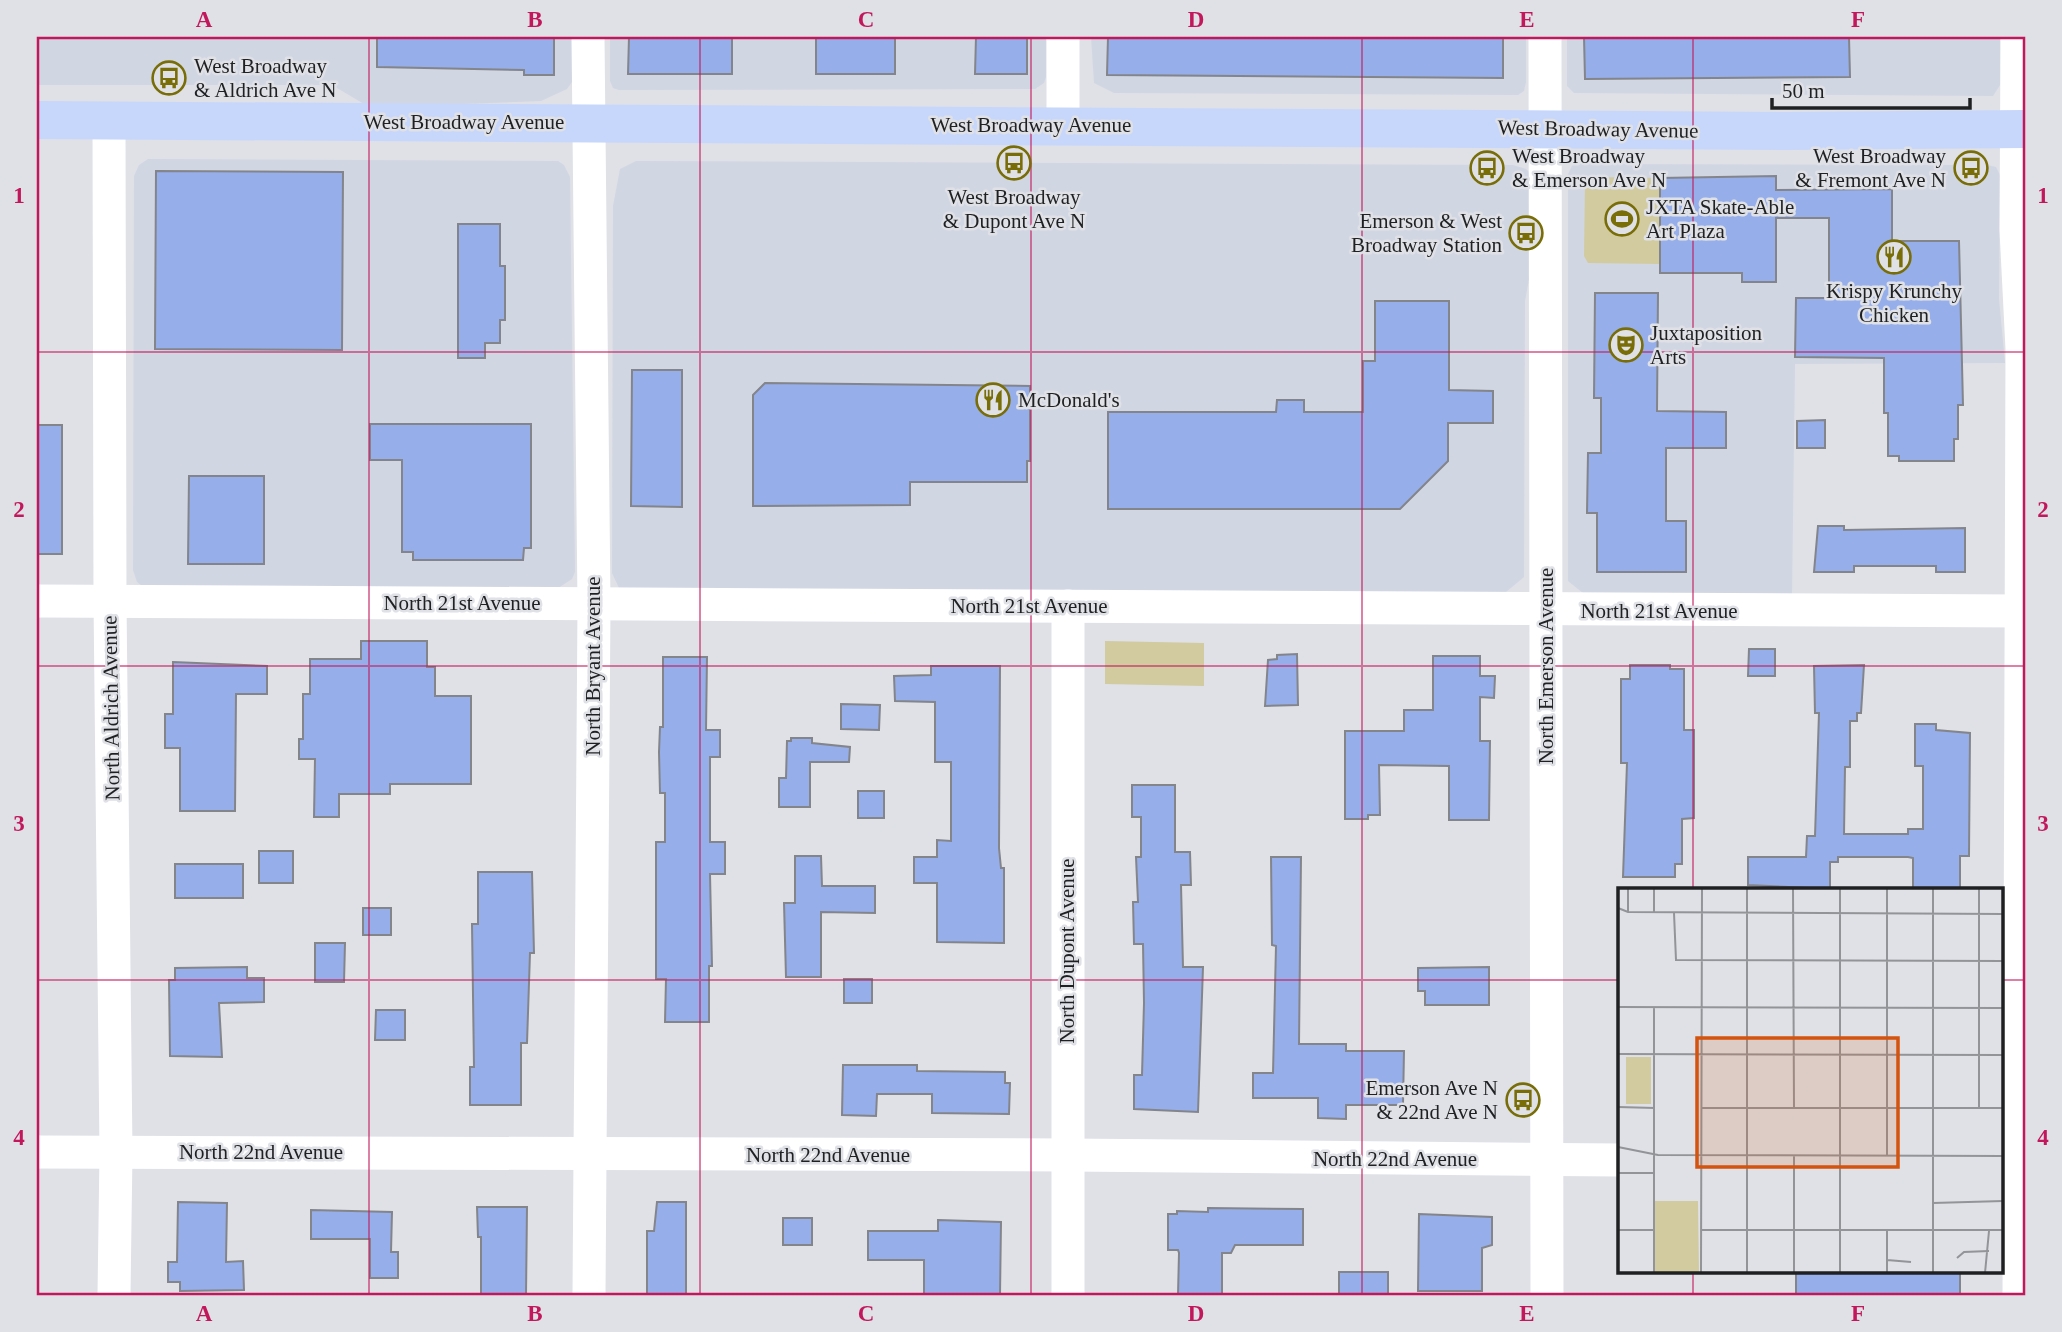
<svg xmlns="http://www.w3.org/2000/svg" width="2062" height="1332" font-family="'Times New Roman',serif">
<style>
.built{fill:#d1d6e3}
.green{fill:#d1cb9f}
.building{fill:#96aeea;stroke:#83858a;stroke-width:2}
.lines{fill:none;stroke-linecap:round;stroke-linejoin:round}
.minor{stroke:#fff;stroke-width:33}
.major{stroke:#c7d6fb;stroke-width:38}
.grid{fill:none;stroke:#c2185b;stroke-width:2;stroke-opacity:0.55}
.labels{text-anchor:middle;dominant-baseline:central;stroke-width:5;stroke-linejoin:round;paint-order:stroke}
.poi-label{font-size:21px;fill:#1f2022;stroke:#dfe1e7;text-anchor:start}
.street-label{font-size:21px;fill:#1f2022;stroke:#dfe1e7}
.inset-road{fill:none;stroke:#929498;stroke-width:2}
.view{fill:#d4530e;fill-opacity:0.15;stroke:#d4530e;stroke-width:3.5}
.inset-edge{fill:none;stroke:#1f2022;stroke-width:3.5}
.neatline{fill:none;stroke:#c2185b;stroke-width:2.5}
.grid-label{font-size:23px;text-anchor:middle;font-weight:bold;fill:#c2185b}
</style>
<rect width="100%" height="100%" fill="#dfe1e7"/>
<!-- built -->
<g class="built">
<path d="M37,37H579L574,79L567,89L541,101L377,107L364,104L332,85H37Z"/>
<path d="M610,37H1046V77L1044,83L1035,89L619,90L613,88L610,81Z"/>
<path d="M1091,37H1526V82L1524,91L1518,95L1114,93L1094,83Z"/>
<path d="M1567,37H2000V85L1993,96L1574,93L1567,86Z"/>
<path d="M148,159L558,161L564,165L570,177L575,572L572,579L555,590L142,586L137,582L133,570L134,176L139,165Z"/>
<path d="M636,161L1513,165L1526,169L1530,173L1532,263L1525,301L1524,577L1506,592L619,588L612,573L613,206L620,169Z"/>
<path d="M1573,164L1987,165L1996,167L2000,175L1999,299L2005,363L1795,364L1792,596L1583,593L1568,581V174Z"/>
</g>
<!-- green -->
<g class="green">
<path d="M1592,177L1660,178V264L1588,263L1584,256L1585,182Z"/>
<path d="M1105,641L1204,643V686L1105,684Z"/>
</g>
<!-- building -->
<g class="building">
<path d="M377,37H554V75H524V70L377,67Z"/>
<path d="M629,37H732V74H628Z"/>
<rect x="816" y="37" width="79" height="37"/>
<path d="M976,37H1027V74H975Z"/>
<path d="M1108,37H1503V78L1107,75Z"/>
<path d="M1584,37H1849L1850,77L1585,79Z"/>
<path d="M156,171L343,172L342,350L155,349Z"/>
<path d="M1776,176V190L1892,189V241H1959L1963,405H1958V439H1954V461H1899V456H1888V413H1884V358L1795,357L1796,298H1829V218H1776V282H1742V273H1660V178Z"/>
<path d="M458,224H500V266H505V320H500V343H485V358H458Z"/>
<path d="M1595,293H1658L1657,411L1726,412V448H1666V521H1686V572H1597V513H1587L1588,453H1601V398H1594Z"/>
<path d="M1375,301H1449V390L1493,391V423H1448V461L1400,509H1108V412H1276L1277,400H1304V412H1363V361H1375Z"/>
<path d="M632,370H682V507L631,506Z"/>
<path d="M765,383L1030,386V461H1027V482H910V505L753,506V395Z"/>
<path d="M1825,420V448H1797V421Z"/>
<path d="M370,424H531V548H524L523,560H413V552H402V460H370Z"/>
<rect x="37" y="425" width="25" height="129"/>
<path d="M189,476H264V564H188Z"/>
<path d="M1818,526H1844V530L1965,528V572H1936V566H1854V572H1814Z"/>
<path d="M361,641H427V667H435V696H471V784H390V794H339V817H314L315,759H299V739H303V694H310V659H361Z"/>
<path d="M1749,649H1775V676H1748Z"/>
<path d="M1297,654L1298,705L1265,706L1268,660L1277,659V655Z"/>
<path d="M1433,656H1480V676H1495L1494,698L1480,697V741H1490L1489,820H1449V766L1379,765L1380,815H1368V819H1345V731H1404V710H1433Z"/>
<path d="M663,657H707L706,730H720V757H710V842H725V874H710L712,966H709V1022H665L666,979H656V842H665V793H660L659,752L660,727H663Z"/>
<path d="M173,662L267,666V694H236L235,811H180V748H165V714H173Z"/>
<path d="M1630,665H1670V669H1684V730H1694V818L1682,819V864H1675V877H1623L1627,763H1621V679H1630Z"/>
<path d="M1864,665L1861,713H1857V721H1850V767H1845L1844,834H1908V829H1923V766H1915V724H1936V730L1970,733L1969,856H1960V889H1913V858L1908,857H1838V862H1830V889L1748,885V857H1806L1807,836H1815L1819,713H1815L1814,666Z"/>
<path d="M931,666H1000L999,848L1001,868H1004V943L937,942V883H914V857H937V840L951,841V762H935V702L895,701L894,676L931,675Z"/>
<path d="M841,704L880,705L879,730L841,729Z"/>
<path d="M791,738H812V743L850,747L849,762H810V807H779V778H786L787,741H791Z"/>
<path d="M1132,785H1175V852H1190L1191,885H1181L1183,967H1203L1198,1112L1134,1109V1075H1142L1144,1003L1143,944H1134L1133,902H1138L1136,857H1141V817H1132Z"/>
<rect x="858" y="791" width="26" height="27"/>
<rect x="259" y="851" width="34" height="32"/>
<path d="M795,856H821L822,886H875V913L821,912V977H786L784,903H795Z"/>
<path d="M1271,857H1301L1299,1044H1346V1051H1404L1403,1105H1346V1119L1318,1118V1098H1253V1073H1273L1276,946L1272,945Z"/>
<rect x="175" y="864" width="68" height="34"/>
<path d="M478,872H532L534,953H530L527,1043H521V1105H470V1067H474L472,924H478Z"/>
<rect x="363" y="908" width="28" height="27"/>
<path d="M315,943H345L344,982H315Z"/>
<path d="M247,967V978H264V1002L219,1003L222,1057L170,1056L169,980H175V968Z"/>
<path d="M1489,967V1005H1425V991H1418V968Z"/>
<rect x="844" y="979" width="28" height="24"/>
<path d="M376,1010H405V1040H375Z"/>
<path d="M843,1065H917V1071L1005,1072V1083H1010L1009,1114L932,1113V1094H877L876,1116L842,1115Z"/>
<path d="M178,1202L227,1203L226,1262L243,1261L244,1290L180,1291V1282H168V1262H177Z"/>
<path d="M657,1202H686V1295H647V1231H654Z"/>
<path d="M477,1207H527L526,1295H481V1237H478Z"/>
<path d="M1208,1208L1303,1209V1245H1235L1231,1253H1222V1295H1178L1179,1253L1178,1250H1168V1214H1177V1211L1208,1212Z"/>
<path d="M311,1210L392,1212L391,1252H398V1278H370V1239H311Z"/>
<path d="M1419,1214L1492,1217V1245L1482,1248V1291H1418Z"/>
<rect x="783" y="1218" width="29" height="27"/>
<path d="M938,1220L1001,1222L1000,1295H924V1260H868V1231H938Z"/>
<rect x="1796" y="1271" width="164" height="24"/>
<rect x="1339" y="1272" width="49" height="23"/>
</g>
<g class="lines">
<!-- minor -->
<g class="minor">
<path d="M588,37L594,604L589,1295"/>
<path d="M1063,37V125"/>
<path d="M1545,37L1547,1295"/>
<path d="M2017,37L2016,230L2022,349L2019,1295"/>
<path d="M109,120L110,601L116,1152L114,1295"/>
<path d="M37,601L2021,611"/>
<path d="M37,1152L1067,1155L1619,1160"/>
<path d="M1068,1295V606"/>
</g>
<!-- major -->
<path class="major" d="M37,120L1786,131L2025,129"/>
</g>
<!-- grid -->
<path class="grid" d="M369,37V1295M700,37V1295M1031,37V1295M1362,37V1295M1693,37V889M37,352H2025M37,666H2025M37,980H1619M2001,980H2025M1693,1271V1295"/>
<!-- icons -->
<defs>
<symbol id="bus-ring" viewBox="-11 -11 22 22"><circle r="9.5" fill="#dfe1e7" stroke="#796d08" stroke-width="1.5"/><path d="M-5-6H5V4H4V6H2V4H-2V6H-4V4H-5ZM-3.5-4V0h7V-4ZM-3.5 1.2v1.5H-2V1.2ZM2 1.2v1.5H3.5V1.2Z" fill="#796d08"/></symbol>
<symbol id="stadium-ring" viewBox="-11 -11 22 22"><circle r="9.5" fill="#dfe1e7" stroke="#796d08" stroke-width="1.5"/><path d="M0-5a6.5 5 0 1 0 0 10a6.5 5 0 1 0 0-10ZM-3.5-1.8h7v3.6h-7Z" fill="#796d08"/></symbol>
<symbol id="restaurant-ring" viewBox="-11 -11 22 22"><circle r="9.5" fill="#dfe1e7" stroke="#796d08" stroke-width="1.5"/><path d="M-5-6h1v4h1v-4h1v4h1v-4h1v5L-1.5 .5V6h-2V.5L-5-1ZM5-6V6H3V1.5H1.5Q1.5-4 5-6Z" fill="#796d08"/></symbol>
<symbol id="theatre-ring" viewBox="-11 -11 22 22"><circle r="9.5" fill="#dfe1e7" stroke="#796d08" stroke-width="1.5"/><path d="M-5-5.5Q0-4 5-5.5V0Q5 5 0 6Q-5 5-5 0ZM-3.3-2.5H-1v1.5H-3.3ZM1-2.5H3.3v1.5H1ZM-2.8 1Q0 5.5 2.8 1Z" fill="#796d08"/></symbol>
</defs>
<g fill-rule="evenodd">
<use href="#bus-ring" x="150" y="59" width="38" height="38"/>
<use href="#bus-ring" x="995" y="144" width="38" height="38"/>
<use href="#bus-ring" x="1468" y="149" width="38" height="38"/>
<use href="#bus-ring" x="1952" y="149" width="38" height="38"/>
<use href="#stadium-ring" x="1603" y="200" width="38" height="38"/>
<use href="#bus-ring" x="1507" y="214" width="38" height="38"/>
<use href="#restaurant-ring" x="1875" y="238" width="38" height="38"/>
<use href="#theatre-ring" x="1607" y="326" width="38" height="38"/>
<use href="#restaurant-ring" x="974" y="381" width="38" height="38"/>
<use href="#bus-ring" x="1504" y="1081" width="38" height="38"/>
</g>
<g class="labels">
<!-- poi labels -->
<g class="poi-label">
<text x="194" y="66">West Broadway<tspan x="194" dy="24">&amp; Aldrich Ave N</tspan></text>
<text x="1512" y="156">West Broadway<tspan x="1512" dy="24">&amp; Emerson Ave N</tspan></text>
<text x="1946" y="156" text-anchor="end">West Broadway<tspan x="1946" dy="24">&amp; Fremont Ave N</tspan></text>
<text x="1014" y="197" text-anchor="middle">West Broadway<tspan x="1014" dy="24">&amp; Dupont Ave N</tspan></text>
<text x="1646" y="207">JXTA Skate-Able<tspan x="1646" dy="24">Art Plaza</tspan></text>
<text x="1502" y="221" text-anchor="end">Emerson &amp; West<tspan x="1502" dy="24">Broadway Station</tspan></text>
<text x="1894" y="291" text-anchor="middle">Krispy Krunchy<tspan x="1894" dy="24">Chicken</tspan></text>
<text x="1650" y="333">Juxtaposition<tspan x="1650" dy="24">Arts</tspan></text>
<text x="1018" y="400">McDonald's</text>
<text x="1498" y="1088" text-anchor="end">Emerson Ave N<tspan x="1498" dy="24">&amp; 22nd Ave N</tspan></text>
</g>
<!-- street labels -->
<g class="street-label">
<text x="464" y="122">West Broadway Avenue</text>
<text x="1031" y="125">West Broadway Avenue</text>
<text transform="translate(1598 129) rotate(1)">West Broadway Avenue</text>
<text x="462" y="603">North 21st Avenue</text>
<text x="1029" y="606">North 21st Avenue</text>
<text x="1659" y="611">North 21st Avenue</text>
<text transform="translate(593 666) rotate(-90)">North Bryant Avenue</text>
<text transform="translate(1546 666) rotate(-90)">North Emerson Avenue</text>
<text transform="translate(111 708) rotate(-91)">North Aldrich Avenue</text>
<text transform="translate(1067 951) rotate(-90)">North Dupont Avenue</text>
<text x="261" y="1152">North 22nd Avenue</text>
<text x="828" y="1155">North 22nd Avenue</text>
<text x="1395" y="1159">North 22nd Avenue</text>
</g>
</g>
<!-- overview -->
<g transform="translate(1618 888)">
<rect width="385" height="385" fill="#dfe1e7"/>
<path d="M8,169H33V216H8ZM37,313H80L81,385L37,384Z" fill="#d1cb9f"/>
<path class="inset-road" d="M10,0V24M36,0V24M129,0V385M175,0L176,220M269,0V268M0,20L10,24L385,26M56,25L58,72L385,73M0,119L385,120M36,119V385M0,166L385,167M0,219L37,220M83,220H385M361,220V0M0,259L40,267L385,268M0,285H37M315,315L385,313M0,342H36M83,342H385M269,342V385M339,370L346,364L371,363M269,372L293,374M83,385L84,0M176,385V267M222,385V0M315,385V0M367,385L371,343"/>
<path class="view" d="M79,150H280V279H79Z"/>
<rect width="385" height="385" class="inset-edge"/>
</g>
<!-- border -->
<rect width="2062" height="1332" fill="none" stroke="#dfe1e7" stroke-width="77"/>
<!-- scale -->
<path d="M1772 98v10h198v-10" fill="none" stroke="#1f2022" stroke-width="3.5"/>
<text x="1782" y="98" font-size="21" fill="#1f2022" stroke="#dfe1e7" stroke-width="5" paint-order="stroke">50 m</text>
<rect x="38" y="38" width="1986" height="1256" class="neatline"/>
<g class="grid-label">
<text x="204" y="27">A</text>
<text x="535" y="27">B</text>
<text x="866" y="27">C</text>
<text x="1196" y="27">D</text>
<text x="1527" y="27">E</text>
<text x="1858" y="27">F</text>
<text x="19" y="203">1</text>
<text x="2043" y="203">1</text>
<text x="19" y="517">2</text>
<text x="2043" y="517">2</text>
<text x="19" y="831">3</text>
<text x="2043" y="831">3</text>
<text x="19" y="1145">4</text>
<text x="2043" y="1145">4</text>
<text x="204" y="1321">A</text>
<text x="535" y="1321">B</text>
<text x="866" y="1321">C</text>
<text x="1196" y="1321">D</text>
<text x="1527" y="1321">E</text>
<text x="1858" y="1321">F</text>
</g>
</svg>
